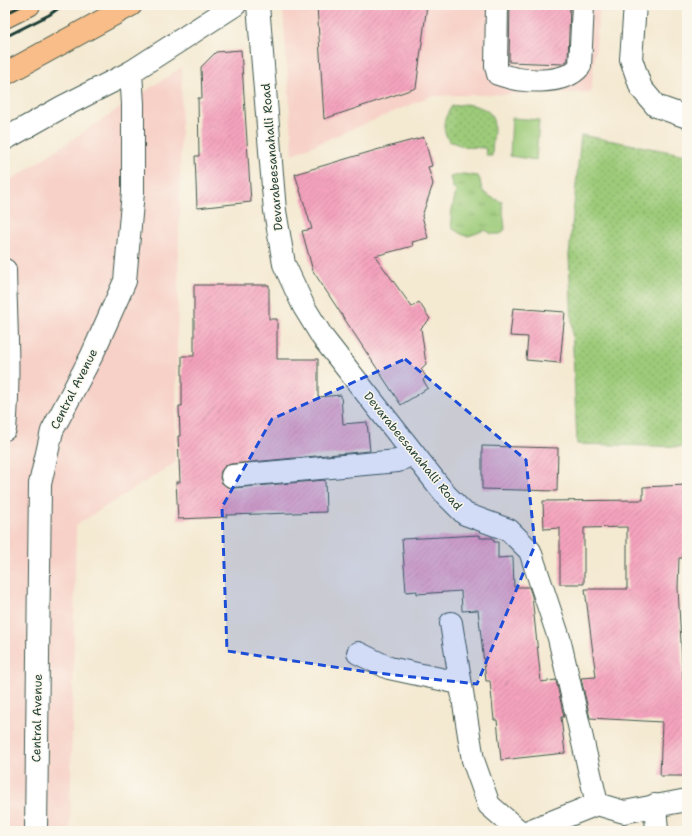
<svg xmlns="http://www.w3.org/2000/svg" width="692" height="836" font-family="'Shantell Sans',sans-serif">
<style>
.built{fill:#f7d1c8}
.grass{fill:url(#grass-dots);stroke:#5e8456}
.park{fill:url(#park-tufts);stroke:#5e8456}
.pitch{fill:#9dcb79;stroke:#5e8456}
.building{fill:url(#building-hatch)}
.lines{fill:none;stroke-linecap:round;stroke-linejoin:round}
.minor-casing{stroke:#3f574c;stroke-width:24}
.highway-casing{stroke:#3f574c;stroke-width:24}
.minor{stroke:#fff;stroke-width:22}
.highway{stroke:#f8bd88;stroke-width:22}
.rail{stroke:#1f3d34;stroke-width:3}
.marked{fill:#1d4ed8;fill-opacity:0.2;stroke:#1d4ed8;stroke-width:3;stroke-dasharray:8 5;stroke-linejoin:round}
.labels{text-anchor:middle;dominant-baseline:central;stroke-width:3;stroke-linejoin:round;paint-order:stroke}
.street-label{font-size:12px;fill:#1f3d34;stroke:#fbf7ec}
</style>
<defs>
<pattern id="grass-dots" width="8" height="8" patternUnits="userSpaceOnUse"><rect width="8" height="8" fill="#9dcb79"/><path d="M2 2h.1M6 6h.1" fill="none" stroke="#7fa664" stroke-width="1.8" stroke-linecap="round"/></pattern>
<pattern id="park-tufts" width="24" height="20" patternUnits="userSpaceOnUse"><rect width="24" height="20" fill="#9dcb79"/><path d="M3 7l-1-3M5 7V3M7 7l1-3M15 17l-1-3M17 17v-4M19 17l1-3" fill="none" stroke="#7fa664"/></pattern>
<pattern id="building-hatch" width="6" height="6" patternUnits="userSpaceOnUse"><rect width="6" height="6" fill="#f5a3be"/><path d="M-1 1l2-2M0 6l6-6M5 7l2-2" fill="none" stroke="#c6869b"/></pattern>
</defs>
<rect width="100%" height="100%" fill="#fbf7ec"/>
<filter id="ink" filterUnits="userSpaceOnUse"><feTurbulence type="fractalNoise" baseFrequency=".025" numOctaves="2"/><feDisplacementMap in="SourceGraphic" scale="8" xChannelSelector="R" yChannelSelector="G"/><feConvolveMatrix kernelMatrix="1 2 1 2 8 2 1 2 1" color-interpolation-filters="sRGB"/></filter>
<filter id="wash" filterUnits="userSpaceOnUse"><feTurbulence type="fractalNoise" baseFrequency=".012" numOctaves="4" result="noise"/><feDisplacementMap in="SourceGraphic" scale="16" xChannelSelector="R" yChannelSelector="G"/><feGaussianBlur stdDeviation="0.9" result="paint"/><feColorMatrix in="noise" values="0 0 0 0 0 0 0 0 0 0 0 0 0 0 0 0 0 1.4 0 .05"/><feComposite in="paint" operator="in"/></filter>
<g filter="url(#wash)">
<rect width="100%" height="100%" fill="#f4e9d1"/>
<!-- built -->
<g class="built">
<path d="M287,5H600L591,92L431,96L293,154L283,9Z"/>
<path d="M182,67L175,463L76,525L70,831H5V184Z"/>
</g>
<!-- grass -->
<g class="grass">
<path d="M465,104C503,109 493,124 492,156H487L485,148L465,147L449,141C441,127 443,120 452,106Z"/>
<path d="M581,135L687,155V447L577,444L569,255Z"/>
</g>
<!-- park -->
<path class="park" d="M463,174L478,176C481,180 480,184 482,189C485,196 496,199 502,202L505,229L501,234H492L485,230C467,236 469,240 452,228L451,215L456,191L452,186L450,177Z"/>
<!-- pitch -->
<path class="pitch" d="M512,118L539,120L536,160L510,156Z"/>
<g id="blocks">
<!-- building -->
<g class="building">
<path d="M317,5H427L416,88L324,119Z"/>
<path d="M510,5H570L568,60L562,64L509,62Z"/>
<path d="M241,50L251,202L197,208L195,156H199L198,98H202L201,67L216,52Z"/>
<path d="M424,137L432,166L428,167L433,184L422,216L428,238L412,242L413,246L375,256L412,307L419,302L430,319L421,328L426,364L421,369L426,377L423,380L428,388L401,405L313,271L302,231L312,229L295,174L376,150Z"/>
<path d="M194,285H269V319H277V359H318V397L341,395L343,424L367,422L370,451L231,464L225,466L221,471L220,478L222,483L227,487L233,488L325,480L326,512L226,515L227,517L178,519L176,482H180L178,436H180L179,406H182V356H194Z"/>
<path d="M513,308L565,312L560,363L526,360L528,337L510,336Z"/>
<path d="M482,446L558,448L557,491L482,489Z"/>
<path d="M687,485V521H685L683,558H679L678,588L683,679H687V776H660L662,722L590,718L581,678L596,677L585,589H627V527L584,528V584H560V528L544,529L543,501L643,500V487Z"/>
<path d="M480,535V538H493L494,542H498V558L513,557L514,587H529L532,596L541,682L556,680L564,717H561L565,753L501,760L497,720H494L490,681H486L478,610L462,611L461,591L417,594V591L406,592L402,539Z"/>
</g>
</g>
</g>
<g filter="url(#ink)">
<use href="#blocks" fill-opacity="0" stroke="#3f574c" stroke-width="1"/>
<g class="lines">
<defs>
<g id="minor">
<path d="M258,5L275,211L284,264L304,307L323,338L446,495L465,514L509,530L530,551L559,638L597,804"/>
<path d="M497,5L496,66L498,74C520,82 564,86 580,66L583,5"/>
<path d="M635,5L631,59L641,88L656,106L687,117"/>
<path d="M5,139L62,107L131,72L235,5"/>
<path d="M5,270C6,323 10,376 5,429"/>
<path d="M232,476L398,461L413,453"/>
<path d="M451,623L473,760L489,805L519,831"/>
<path d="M358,653L389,668L459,683"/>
<path d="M597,804L624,812L687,800"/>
<path d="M655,805L657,831"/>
<path d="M36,831L40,484L52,431L92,355L125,281L133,192V104L131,72"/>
<path d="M529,831L597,804"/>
</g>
<g id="highway">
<path d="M5,17L29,5"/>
<path d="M5,74L131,5"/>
</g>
</defs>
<!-- minor casing -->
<use href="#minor" class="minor-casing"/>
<!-- highway casing -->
<use href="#highway" class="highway-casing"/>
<!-- minor -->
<use href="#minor" class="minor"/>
<!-- highway -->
<use href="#highway" class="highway"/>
<!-- rail -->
<g class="rail">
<path d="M5,14L23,5"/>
<path d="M5,37L49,15L63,5"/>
</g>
</g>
</g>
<!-- marked area -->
<path class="marked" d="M405,359L526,460L535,545L477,684L368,672L227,651L222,507L272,419Z"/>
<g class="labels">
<!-- street labels -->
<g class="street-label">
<text transform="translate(272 157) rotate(-95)">Devarabeesanahalli Road</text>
<text transform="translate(74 389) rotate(-63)">Central Avenue</text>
<text transform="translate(413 451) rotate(51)">Devarabeesanahalli Road</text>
<text transform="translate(37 718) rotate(-89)">Central Avenue</text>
</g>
</g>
<!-- margin -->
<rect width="692" height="836" fill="none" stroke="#fbf7ec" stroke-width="20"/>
</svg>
